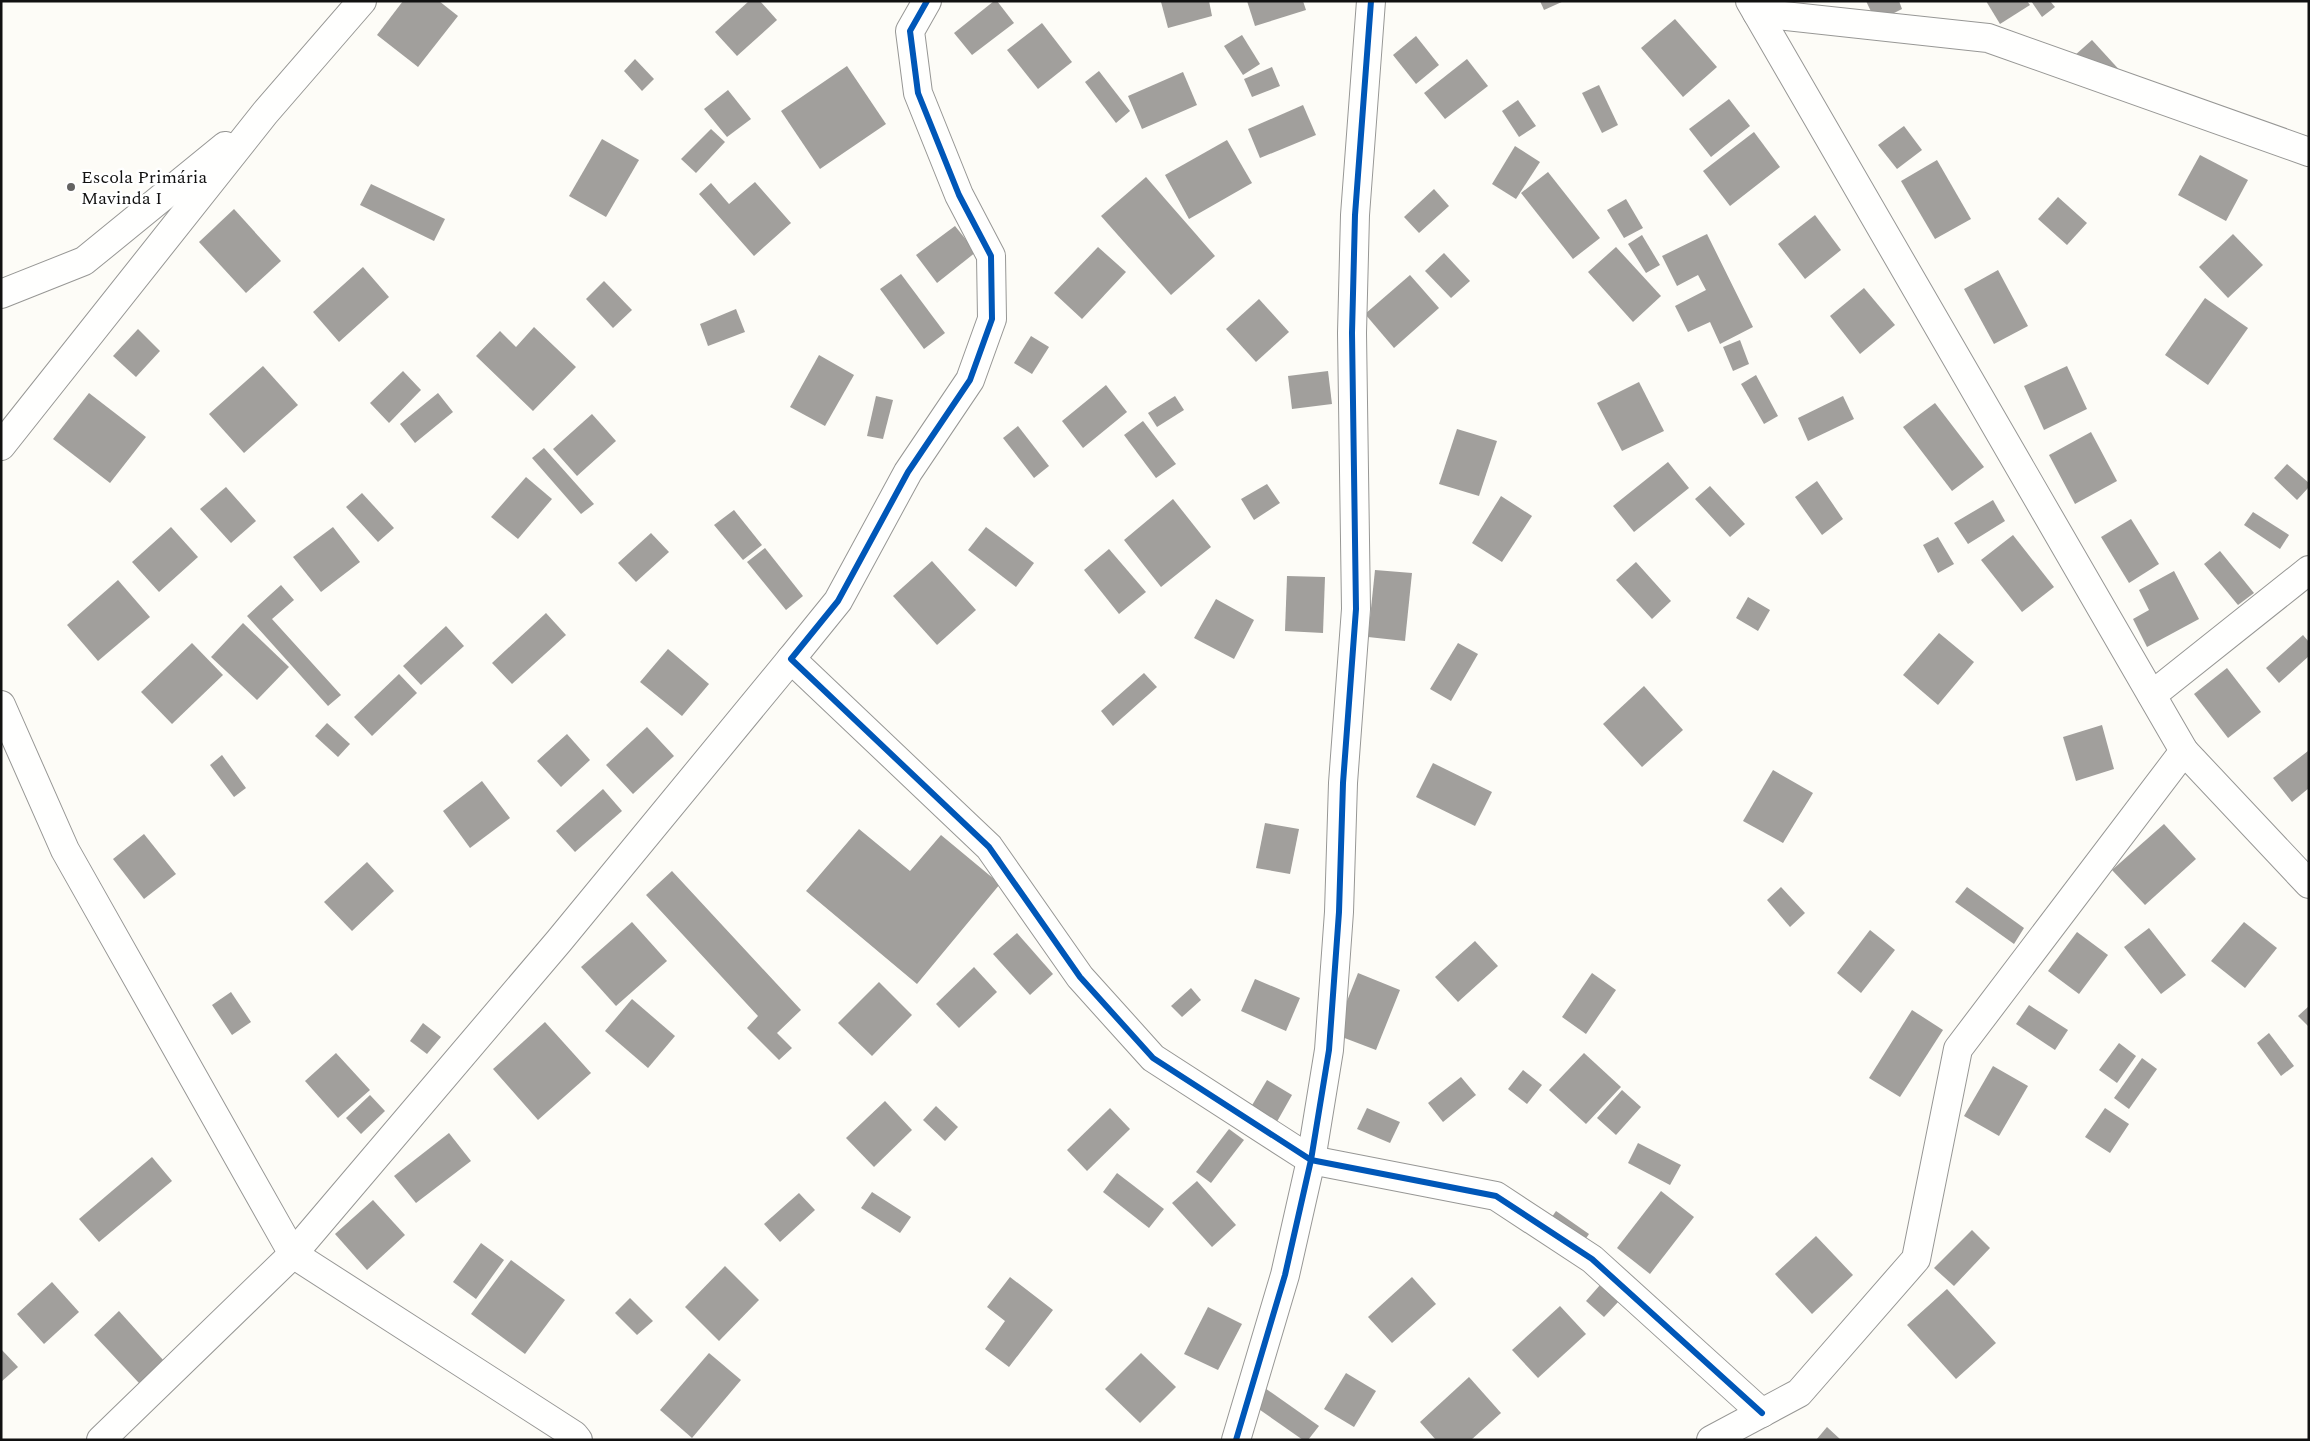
<svg xmlns="http://www.w3.org/2000/svg" width="2310" height="1441" font-family="Spectral,serif">
<style>
.building{fill:#a19f9c}
.lines{fill:none;stroke-linecap:round;stroke-linejoin:round}
.street-casing{stroke:#979795;stroke-width:30}
.street{stroke:#fffffe;stroke-width:28}
.cycleway-casing{stroke:#fff;stroke-width:9}
.cycleway{stroke:#0057b8;stroke-width:6}
.poi-dot{fill:#646362;stroke:#fff;stroke-width:2}
.labels{text-anchor:middle;dominant-baseline:central;stroke-width:5;stroke-linejoin:round;paint-order:stroke}
.poi-label{font-size:18px;fill:#111;stroke:#fff;text-anchor:start}
</style>
<rect width="100%" height="100%" fill="#fdfcf7"/>
<!-- building -->
<g class="building">
<path d="M403,1H439L458,16L418,67L377,35Z"/>
<path d="M749,1H760L777,20L737,56L715,32Z"/>
<path d="M994,1H997L1014,23L972,55L954,33Z"/>
<path d="M1165,1H1209L1212,16L1168,28L1161,2Z"/>
<path d="M1247,1H1303L1306,10L1255,26Z"/>
<path d="M1540,1H1564L1544,10Z"/>
<path d="M1866,1H1899L1902,9L1876,22Z"/>
<path d="M1986,1H2027L2030,5L2000,24Z"/>
<path d="M2031,1H2050L2055,7L2042,17Z"/>
<path d="M1675,19L1717,67L1683,97L1641,48Z"/>
<path d="M1042,23L1072,62L1038,89L1007,50Z"/>
<path d="M1242,35L1260,64L1243,75L1224,46Z"/>
<path d="M1416,36L1439,65L1416,84L1393,55Z"/>
<path d="M2092,40L2124,75L2074,56Z"/>
<path d="M635,59L654,79L642,91L624,71Z"/>
<path d="M1467,59L1488,86L1445,119L1424,93Z"/>
<path d="M847,66L886,124L820,169L781,111Z"/>
<path d="M1272,67L1280,86L1252,97L1244,79Z"/>
<path d="M1099,71L1130,111L1116,123L1085,82Z"/>
<path d="M1183,72L1197,105L1142,129L1128,96Z"/>
<path d="M1599,85L1618,125L1602,133L1582,93Z"/>
<path d="M728,90L751,119L727,137L704,109Z"/>
<path d="M1729,99L1750,126L1711,157L1689,129Z"/>
<path d="M1518,100L1536,126L1519,137L1502,111Z"/>
<path d="M1303,105L1316,135L1260,158L1248,129Z"/>
<path d="M1904,126L1922,150L1897,169L1878,145Z"/>
<path d="M711,129L725,142L696,173L681,159Z"/>
<path d="M1754,132L1780,167L1730,206L1703,171Z"/>
<path d="M602,139L639,160L606,217L569,196Z"/>
<path d="M1227,140L1252,183L1189,219L1165,175Z"/>
<path d="M1515,146L1540,162L1516,199L1492,184Z"/>
<path d="M2200,155L2248,180L2226,221L2178,195Z"/>
<path d="M1937,160L1971,219L1935,239L1901,181Z"/>
<path d="M1548,172L1600,238L1573,259L1521,193Z"/>
<path d="M1146,177L1215,256L1171,295L1101,216Z"/>
<path d="M755,182L791,223L754,256L699,194L711,183L729,204Z"/>
<path d="M371,184L445,219L434,241L360,205Z"/>
<path d="M1434,189L1449,206L1419,233L1404,217Z"/>
<path d="M2058,197L2087,223L2067,245L2038,219Z"/>
<path d="M1626,199L1643,228L1624,238L1607,210Z"/>
<path d="M234,209L281,261L246,293L199,242Z"/>
<path d="M1815,215L1841,250L1805,279L1778,244Z"/>
<path d="M955,226L976,252L937,283L916,255Z"/>
<path d="M1707,234L1753,327L1720,344L1710,322L1688,332L1675,306L1706,290L1698,275L1677,286L1662,256Z"/>
<path d="M2233,234L2263,265L2228,298L2199,267Z"/>
<path d="M1642,235L1660,265L1646,273L1628,244Z"/>
<path d="M1098,247L1126,272L1082,319L1054,293Z"/>
<path d="M1616,247L1661,296L1633,322L1588,272Z"/>
<path d="M1444,253L1470,281L1451,298L1425,271Z"/>
<path d="M363,267L389,297L339,342L313,312Z"/>
<path d="M1998,270L2028,326L1994,344L1964,289Z"/>
<path d="M901,274L945,333L924,349L880,289Z"/>
<path d="M1410,275L1439,308L1394,348L1365,314Z"/>
<path d="M604,281L632,310L613,328L586,299Z"/>
<path d="M1864,288L1895,325L1860,354L1830,316Z"/>
<path d="M2205,298L2248,328L2208,385L2165,355Z"/>
<path d="M1259,299L1289,332L1256,362L1226,329Z"/>
<path d="M736,309L745,332L708,346L700,324Z"/>
<path d="M534,327L576,367L533,411L476,356L500,331L516,347Z"/>
<path d="M138,329L160,351L136,377L113,356Z"/>
<path d="M1031,336L1049,347L1032,374L1014,363Z"/>
<path d="M1740,340L1749,364L1733,371L1723,347Z"/>
<path d="M819,355L854,375L825,426L790,407Z"/>
<path d="M263,366L298,405L244,453L209,414Z"/>
<path d="M2067,366L2087,409L2044,430L2024,386Z"/>
<path d="M403,371L421,390L389,423L370,403Z"/>
<path d="M1328,371L1332,404L1292,409L1288,376Z"/>
<path d="M1756,375L1778,416L1764,424L1741,384Z"/>
<path d="M1639,382L1664,431L1622,451L1597,403Z"/>
<path d="M1106,385L1127,412L1083,448L1062,421Z"/>
<path d="M89,393L146,437L110,483L53,439Z"/>
<path d="M438,393L453,412L415,443L400,424Z"/>
<path d="M876,396L893,400L883,439L867,436Z"/>
<path d="M1175,396L1184,410L1157,427L1148,413Z"/>
<path d="M1843,396L1854,419L1808,441L1798,418Z"/>
<path d="M1935,403L1984,467L1952,491L1903,427Z"/>
<path d="M592,414L616,441L577,476L553,449Z"/>
<path d="M1143,421L1176,464L1156,478L1124,435Z"/>
<path d="M1018,426L1049,466L1034,478L1003,438Z"/>
<path d="M1457,429L1497,441L1479,496L1439,484Z"/>
<path d="M2091,432L2117,481L2075,504L2049,455Z"/>
<path d="M544,448L594,504L581,514L532,458Z"/>
<path d="M1668,462L1689,488L1634,532L1613,506Z"/>
<path d="M2287,464L2309,483V487L2297,500L2274,478Z"/>
<path d="M526,477L552,499L518,539L491,517Z"/>
<path d="M1817,481L1843,519L1822,535L1795,497Z"/>
<path d="M1267,484L1280,503L1254,520L1241,499Z"/>
<path d="M1710,486L1745,524L1730,537L1695,499Z"/>
<path d="M226,487L256,521L231,543L200,509Z"/>
<path d="M362,493L394,528L378,542L346,507Z"/>
<path d="M1501,496L1532,516L1502,562L1472,543Z"/>
<path d="M1173,499L1211,547L1161,587L1124,540Z"/>
<path d="M1993,500L2005,521L1968,544L1954,523Z"/>
<path d="M734,510L762,545L743,560L714,525Z"/>
<path d="M2253,512L2289,535L2280,549L2244,525Z"/>
<path d="M2131,519L2159,564L2129,583L2101,537Z"/>
<path d="M171,527L198,557L159,592L132,562Z"/>
<path d="M333,527L360,562L321,592L293,557Z"/>
<path d="M986,527L1034,563L1016,587L968,550Z"/>
<path d="M651,533L669,552L636,582L618,563Z"/>
<path d="M2013,535L2054,587L2022,612L1981,560Z"/>
<path d="M1938,537L1954,564L1938,573L1923,545Z"/>
<path d="M765,548L803,596L786,610L747,562Z"/>
<path d="M1109,549L1146,592L1119,614L1084,570Z"/>
<path d="M2220,551L2254,593L2238,605L2204,564Z"/>
<path d="M932,561L976,610L937,645L893,596Z"/>
<path d="M1636,562L1671,601L1652,619L1616,580Z"/>
<path d="M1375,570L1412,573L1405,641L1368,637Z"/>
<path d="M2174,571L2199,619L2147,647L2133,619L2149,610L2139,590Z"/>
<path d="M1287,576L1325,577L1323,633L1285,631Z"/>
<path d="M118,580L150,617L98,661L67,625Z"/>
<path d="M281,585L294,600L272,619L341,695L328,706L247,616Z"/>
<path d="M1748,597L1770,610L1758,631L1736,618Z"/>
<path d="M1216,599L1254,620L1234,659L1194,638Z"/>
<path d="M546,613L566,635L512,684L492,663Z"/>
<path d="M243,623L289,667L257,700L211,657Z"/>
<path d="M446,626L464,646L421,685L403,666Z"/>
<path d="M1939,633L1974,662L1938,705L1903,675Z"/>
<path d="M2303,635L2309,642V656L2279,683L2266,668Z"/>
<path d="M192,643L223,675L172,724L141,692Z"/>
<path d="M1458,643L1478,654L1451,701L1430,689Z"/>
<path d="M668,649L709,684L682,716L640,682Z"/>
<path d="M2227,668L2261,712L2228,738L2194,694Z"/>
<path d="M1144,673L1157,687L1113,726L1101,711Z"/>
<path d="M399,674L417,693L372,736L354,717Z"/>
<path d="M1644,686L1683,730L1642,767L1603,724Z"/>
<path d="M327,723L350,744L338,757L315,736Z"/>
<path d="M2102,725L2114,769L2076,781L2063,737Z"/>
<path d="M647,727L674,756L633,794L606,765Z"/>
<path d="M567,734L590,760L561,787L537,761Z"/>
<path d="M2308,751L2309,788L2292,802L2273,778Z"/>
<path d="M222,755L246,788L234,797L210,765Z"/>
<path d="M1433,763L1492,792L1475,826L1416,797Z"/>
<path d="M1773,770L1813,793L1783,843L1743,821Z"/>
<path d="M482,781L510,818L470,848L443,811Z"/>
<path d="M603,789L622,811L575,852L556,831Z"/>
<path d="M1265,823L1299,829L1290,874L1256,868Z"/>
<path d="M2164,824L2196,859L2145,905L2112,870Z"/>
<path d="M859,829L910,871L941,835L1000,884L917,984L806,891Z"/>
<path d="M144,834L176,874L144,899L113,859Z"/>
<path d="M367,862L394,891L352,931L324,902Z"/>
<path d="M672,871L801,1010L777,1033L792,1048L779,1060L747,1028L758,1016L646,895Z"/>
<path d="M1781,887L1805,913L1790,927L1767,900Z"/>
<path d="M1967,887L2024,928L2014,944L1955,902Z"/>
<path d="M632,922L667,961L616,1006L581,967Z"/>
<path d="M2244,922L2277,948L2245,988L2211,961Z"/>
<path d="M2149,928L2186,975L2161,994L2124,947Z"/>
<path d="M1870,930L1895,950L1861,993L1837,973Z"/>
<path d="M2077,932L2108,955L2079,994L2048,971Z"/>
<path d="M1017,933L1053,974L1030,995L993,954Z"/>
<path d="M1475,941L1498,966L1458,1002L1435,977Z"/>
<path d="M974,967L997,992L959,1028L936,1004Z"/>
<path d="M1358,973L1400,990L1376,1050L1334,1034Z"/>
<path d="M1592,973L1616,990L1586,1034L1562,1017Z"/>
<path d="M1255,979L1300,998L1286,1031L1241,1011Z"/>
<path d="M879,982L912,1015L872,1056L838,1023Z"/>
<path d="M1191,988L1201,1000L1182,1017L1171,1006Z"/>
<path d="M231,992L251,1022L232,1035L212,1005Z"/>
<path d="M632,999L675,1036L648,1068L605,1031Z"/>
<path d="M2029,1005L2068,1030L2055,1050L2016,1024Z"/>
<path d="M2309,1006V1027L2298,1016Z"/>
<path d="M1912,1010L1943,1030L1900,1097L1869,1078Z"/>
<path d="M545,1022L591,1073L538,1120L493,1069Z"/>
<path d="M423,1023L441,1037L427,1054L410,1041Z"/>
<path d="M2269,1033L2294,1066L2281,1076L2257,1043Z"/>
<path d="M2119,1043L2136,1056L2117,1083L2099,1070Z"/>
<path d="M336,1053L370,1090L338,1118L305,1081Z"/>
<path d="M1584,1053L1621,1087L1586,1124L1549,1090Z"/>
<path d="M2142,1058L2157,1069L2129,1109L2114,1098Z"/>
<path d="M1993,1066L2028,1086L1999,1136L1964,1116Z"/>
<path d="M1523,1070L1542,1085L1527,1104L1508,1089Z"/>
<path d="M1461,1077L1476,1095L1443,1122L1428,1103Z"/>
<path d="M1267,1080L1292,1095L1274,1127L1248,1112Z"/>
<path d="M1622,1090L1641,1107L1616,1135L1597,1118Z"/>
<path d="M370,1095L385,1111L361,1134L346,1118Z"/>
<path d="M885,1101L912,1130L874,1167L846,1138Z"/>
<path d="M936,1106L958,1127L945,1141L923,1120Z"/>
<path d="M1110,1108L1130,1129L1087,1171L1067,1150Z"/>
<path d="M1367,1108L1400,1122L1390,1143L1357,1129Z"/>
<path d="M2105,1108L2129,1124L2110,1153L2085,1137Z"/>
<path d="M1229,1129L1244,1140L1211,1183L1196,1172Z"/>
<path d="M449,1133L471,1161L416,1203L394,1176Z"/>
<path d="M1638,1143L1681,1165L1670,1185L1628,1163Z"/>
<path d="M152,1157L172,1181L99,1242L79,1219Z"/>
<path d="M1117,1173L1164,1209L1149,1228L1103,1192Z"/>
<path d="M1197,1181L1236,1225L1212,1247L1172,1203Z"/>
<path d="M1661,1191L1694,1217L1650,1274L1617,1248Z"/>
<path d="M872,1192L911,1217L900,1233L861,1208Z"/>
<path d="M799,1193L815,1210L780,1242L764,1224Z"/>
<path d="M373,1200L405,1235L367,1270L335,1234Z"/>
<path d="M1556,1211L1589,1234L1578,1250L1545,1227Z"/>
<path d="M1972,1230L1990,1248L1954,1286L1934,1268Z"/>
<path d="M1816,1236L1853,1275L1812,1314L1775,1274Z"/>
<path d="M481,1243L504,1260L476,1299L453,1282Z"/>
<path d="M511,1260L565,1300L525,1354L471,1314Z"/>
<path d="M725,1266L759,1300L719,1341L685,1307Z"/>
<path d="M1010,1277L1053,1310L1009,1367L985,1349L1005,1321L987,1307Z"/>
<path d="M1412,1277L1436,1304L1392,1343L1368,1317Z"/>
<path d="M52,1282L79,1312L44,1344L17,1314Z"/>
<path d="M1600,1285L1619,1301L1604,1317L1586,1301Z"/>
<path d="M1947,1289L1996,1343L1956,1379L1907,1325Z"/>
<path d="M630,1298L653,1321L637,1335L615,1313Z"/>
<path d="M1560,1306L1586,1334L1538,1378L1512,1350Z"/>
<path d="M1208,1307L1242,1324L1218,1370L1184,1354Z"/>
<path d="M119,1311L164,1361L139,1383L94,1335Z"/>
<path d="M1,1349L18,1367L1,1382Z"/>
<path d="M709,1353L741,1380L692,1438L660,1410Z"/>
<path d="M1141,1353L1176,1387L1140,1423L1105,1389Z"/>
<path d="M1346,1373L1376,1391L1354,1427L1324,1409Z"/>
<path d="M1469,1377L1501,1413L1471,1440H1436L1420,1422Z"/>
<path d="M1262,1386L1319,1426L1308,1440H1303L1250,1403Z"/>
<path d="M1827,1427L1841,1440H1816Z"/>
</g>
<g class="lines">
<defs>
<g id="street">
<path d="M927,1L910,31L918,93L959,195L991,256L992,319L970,380L908,472L838,601L791,659L989,847L1080,977L1153,1058L1311,1160L1496,1196L1592,1259L1762,1413"/>
<path d="M1750,1L2184,751L2309,884"/>
<path d="M1757,13L1988,38L2309,152"/>
<path d="M1,294L84,261L225,146"/>
<path d="M1,446L265,113L362,1"/>
<path d="M2152,695L2309,570"/>
<path d="M1,705L65,850L293,1254L574,1435L578,1440"/>
<path d="M101,1440L293,1254L559,941L791,659"/>
<path d="M1236,1440L1285,1275L1311,1160L1329,1050L1339,912L1343,783L1356,609L1352,333L1355,215L1371,1"/>
<path d="M1711,1440L1799,1393L1916,1259L1958,1049L2184,751"/>
</g>
</defs>
<!-- street casing -->
<use href="#street" class="street-casing"/>
<!-- street -->
<use href="#street" class="street"/>
<defs>
<g id="cycleway">
<path d="M927,1L910,31L918,93L959,195L991,256L992,319L970,380L908,472L838,601L791,659L989,847L1080,977L1153,1058L1311,1160L1496,1196L1592,1259L1762,1413"/>
<path d="M1236,1440L1285,1275L1311,1160L1329,1050L1339,912L1343,783L1356,609L1352,333L1355,215L1371,1"/>
</g>
</defs>
<!-- cycleway casing -->
<use href="#cycleway" class="cycleway-casing"/>
<!-- cycleway -->
<use href="#cycleway" class="cycleway"/>
</g>
<!-- markers -->
<circle class="poi-dot" cx="71" cy="187" r="5"/>
<g class="labels">
<!-- poi labels -->
<g class="poi-label">
<text x="81" y="177">Escola Primária<tspan x="81" dy="21">Mavinda I</tspan></text>
</g>
</g>
<!-- border -->
<rect width="2310" height="1441" fill="none" stroke="#111111" stroke-width="5"/>
</svg>
